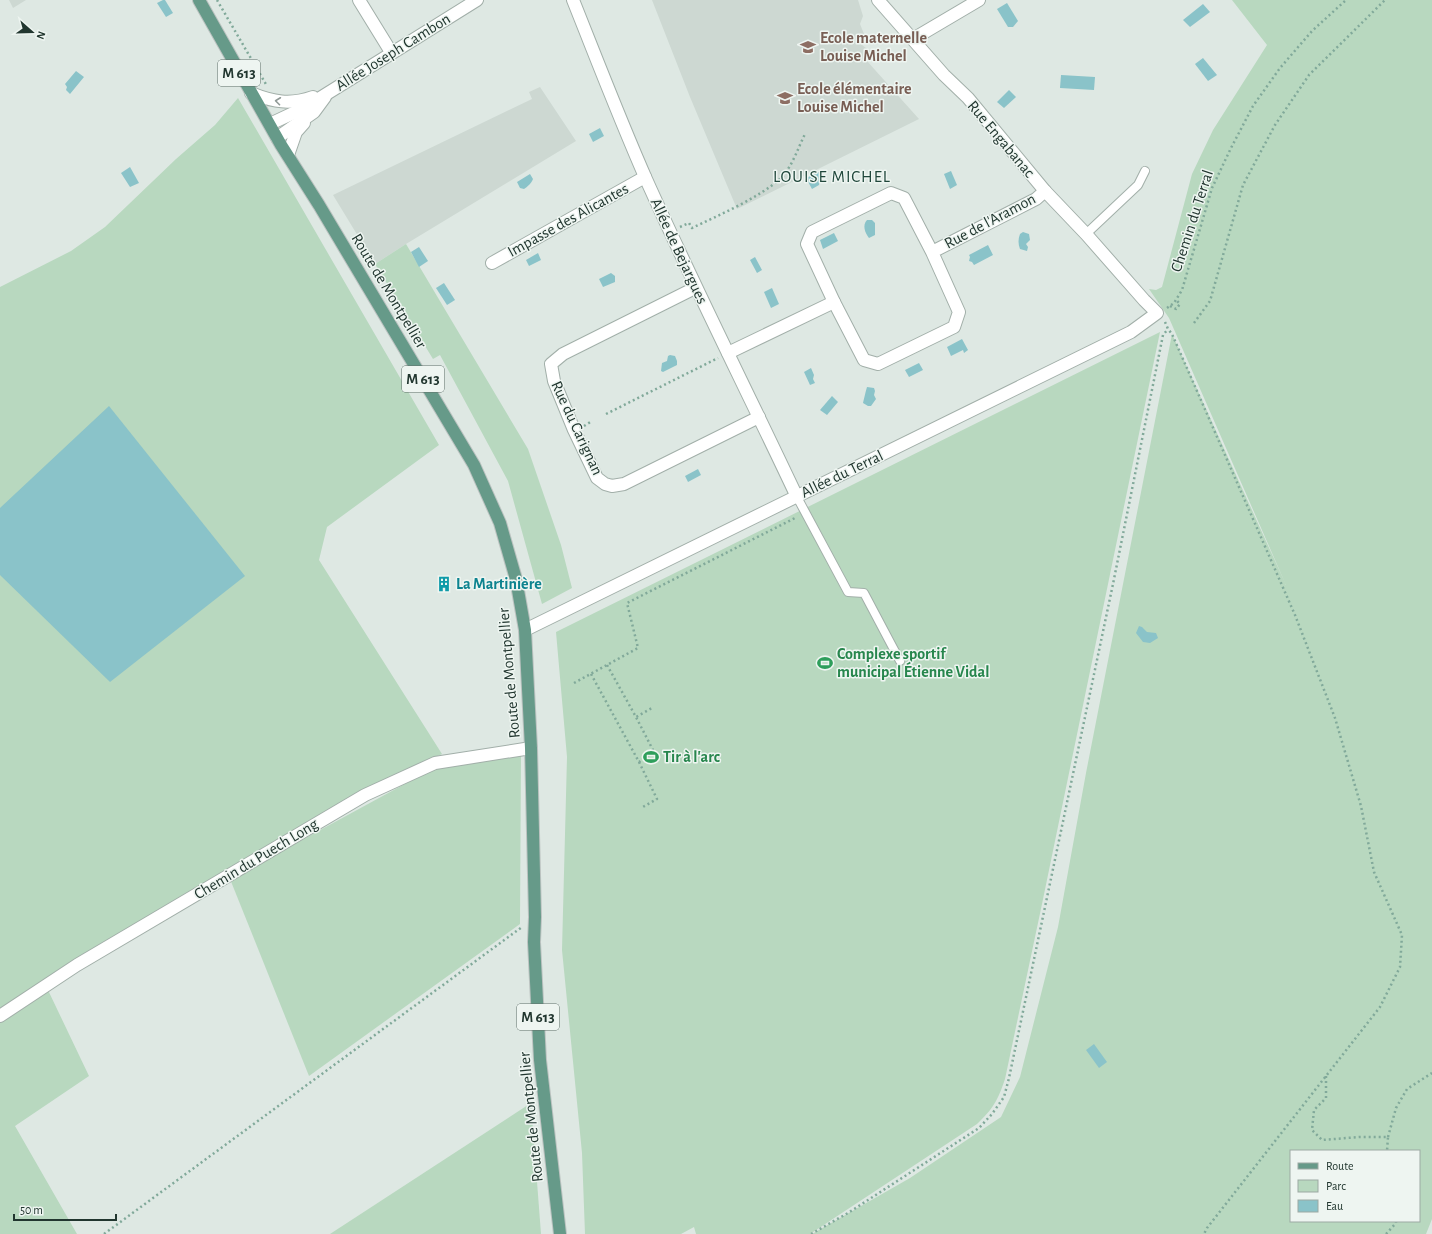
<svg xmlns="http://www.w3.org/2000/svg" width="1432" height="1234" font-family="'Alegreya Sans',sans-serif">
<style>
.built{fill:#cdd8d2}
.green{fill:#b8d8bf;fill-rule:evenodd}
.water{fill:#8ac3c9}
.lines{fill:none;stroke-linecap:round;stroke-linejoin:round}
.service-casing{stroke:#a2afa9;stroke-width:10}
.minor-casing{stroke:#a2afa9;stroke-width:14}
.primary-casing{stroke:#bcc3c1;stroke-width:14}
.path{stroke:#81a99a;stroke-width:2.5;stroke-dasharray:2 3;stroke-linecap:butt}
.service{stroke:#fff;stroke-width:8}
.minor{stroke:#fff;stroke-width:12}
.primary{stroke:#669a89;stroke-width:12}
.oneway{stroke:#909a97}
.labels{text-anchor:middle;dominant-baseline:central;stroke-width:3;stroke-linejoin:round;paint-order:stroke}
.shield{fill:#eef5f1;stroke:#5e6f69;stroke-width:1}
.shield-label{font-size:15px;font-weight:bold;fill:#21362f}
.education-label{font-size:16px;font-weight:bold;fill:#785e54;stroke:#eef5f1;text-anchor:start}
.street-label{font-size:16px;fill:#21362f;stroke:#eef5f1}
.culture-label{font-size:16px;font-weight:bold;fill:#0d838f;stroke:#eef5f1;text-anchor:start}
.leisure-label{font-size:16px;font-weight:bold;fill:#27864d;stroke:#eef5f1;text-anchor:start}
.neighbourhood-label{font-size:17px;letter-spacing:1px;fill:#1f463a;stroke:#eef5f1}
</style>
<rect width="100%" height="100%" fill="#dee8e3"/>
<!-- built -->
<g class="built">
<path d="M9,0H26L13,8Z"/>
<path d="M652,0H858L863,16L860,24L864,34L857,37L858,42L870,51L871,58L867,61L919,119L737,209L690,97Z"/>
<path d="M540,87L576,141L406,244L375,264L333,195L532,99L529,92Z"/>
</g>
<!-- green -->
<g class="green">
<path d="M1232,0H1432V1219L1426,1234H812L910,1178L1001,1117L1020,1077L1058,927L1086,773L1172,334L1286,585L1169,318L1149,289L1156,290L1162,287L1192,174L1213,130L1267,45ZM1291,1151H1419V1221H1291Z"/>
<path d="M238,98L439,445L327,527L319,560L442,754L364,791L0,1012V287L71,251L105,227L176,159L215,125Z"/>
<path d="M406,244L528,449L561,545L572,588L542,604L508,481L440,355L433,359L375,264Z"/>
<path d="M1160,332L1042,904L1005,1079C998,1100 993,1109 977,1124L810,1234H696L694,1227L681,1234H585L582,1153L562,950L567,757L556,632Z"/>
<path d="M521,752L520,924L309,1076L230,879L436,767Z"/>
<path d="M47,988L89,1076L15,1126L77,1234H0V1021Z"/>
<path d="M531,1103L541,1234H330Z"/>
</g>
<!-- water -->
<g class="water">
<path d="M163,0H165L173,13L166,17L157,3Z"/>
<path d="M1007,3L1018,21L1013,27H1008L997,9Z"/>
<path d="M1203,4L1210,12L1190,27L1183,20Z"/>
<path d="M1203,58L1217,75L1208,81L1195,64Z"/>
<path d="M76,71L84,77L70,94L66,90L67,87L65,84Z"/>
<path d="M1061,75L1095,77L1094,90L1060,88Z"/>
<path d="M1009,90L1016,97L1004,108L997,102Z"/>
<path d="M600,128L604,136L593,142L589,134Z"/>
<path d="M130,167L139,183L130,187L121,173Z"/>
<path d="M821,171L822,174L819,185L812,189L806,178Z"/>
<path d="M951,171L957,185L950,189L944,174Z"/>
<path d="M530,174L533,179C531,184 528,186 524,189L520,188L517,182Z"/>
<path d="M867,220H872L875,223V235L869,238C865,233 862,225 867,220Z"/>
<path d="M1023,232L1029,234L1030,240L1026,244L1028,247L1027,251L1020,249C1018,244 1018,239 1020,234Z"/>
<path d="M834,233L838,241L823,249L820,240Z"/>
<path d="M988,245L993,255L974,265L972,262L969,261L970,257L969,255Z"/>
<path d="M419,247L428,261L419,267L411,252Z"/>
<path d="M538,253L541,260L529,266L526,260Z"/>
<path d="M755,257L762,270L757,273L750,260Z"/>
<path d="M611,273L615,276V282L603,287L599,279Z"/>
<path d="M444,283L455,300L447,305L436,288Z"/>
<path d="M772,288L779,304L771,308L764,292Z"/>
<path d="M962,339L968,350L964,353L963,350L951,356L947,347Z"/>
<path d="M670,355L675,356L677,361V365L663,372L661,371L662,363L667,361L668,356Z"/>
<path d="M919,363L923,370L909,377L905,370Z"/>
<path d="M811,368L814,375L813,379L815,383L810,385L804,372Z"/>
<path d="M867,387L874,388L875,391L874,395L876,399L871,406H868L863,403C864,399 866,390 867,387Z"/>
<path d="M832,396L838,402L827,415L820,410Z"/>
<path d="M109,406L245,576L110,682L0,575V508Z"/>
<path d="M698,469L701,475L688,482L685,476Z"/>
<path d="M1139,626L1142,627L1147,632L1156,633L1158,638L1150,643L1143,642L1136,633Z"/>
<path d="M1094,1044L1107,1062L1099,1068L1086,1050Z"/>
</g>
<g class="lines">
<defs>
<g id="service">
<path d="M1086,234L1138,185L1145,171"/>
<path d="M797,497L848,592L864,593L900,661"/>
</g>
<g id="minor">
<path d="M359,0L391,52"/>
<path d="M573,0C597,60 620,120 646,179C694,286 747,391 797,497"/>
<path d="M913,39L979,0"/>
<path d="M251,93C273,102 290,105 313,97"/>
<path d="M270,124L304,108L477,0"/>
<path d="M277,138L314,112L325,97"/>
<path d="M288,155L296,132L304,123"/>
<path d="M932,252L959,312L954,327L878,364L864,360L834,302L807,244L812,232L891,193L904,198L932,252L1036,199L1045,191"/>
<path d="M492,263L645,177"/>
<path d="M695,288L563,354L551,364L554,381L574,430L597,478L605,484L612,486L624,484L759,417"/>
<path d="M728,353L834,302"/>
<path d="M525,630L1131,332L1157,313L1144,300L1086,234L1045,191L968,98L944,75L878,0"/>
<path d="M0,1016L77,965L365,795L435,763L531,748"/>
</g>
<path id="primary" d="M199,0L281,145L319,205L474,465L500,523L516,579L525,630L531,748L535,917L534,942L540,1060L560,1234"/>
</defs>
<!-- service casing -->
<use href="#service" class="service-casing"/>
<!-- minor casing -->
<use href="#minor" class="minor-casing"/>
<!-- primary casing -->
<use href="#primary" class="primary-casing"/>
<!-- path -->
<g class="path">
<path d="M217,0L267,86"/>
<path d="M680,227L689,223L692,228C719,215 759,198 781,178C792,167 798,148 805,134"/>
<path d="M1170,306L1176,309L1180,304L1176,300"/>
<path d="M1167,308L1174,303L1182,290L1212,188L1231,148L1253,106L1280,68L1312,31L1346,0"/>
<path d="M1165,322L1168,329L1172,334L1295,615L1335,718L1361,806L1374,872L1402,935L1400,967L1380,1007L1207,1228L1204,1234"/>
<path d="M1194,323L1210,301L1243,185L1275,125L1309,75L1385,0"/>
<path d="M606,414L718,358"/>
<path d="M584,426L592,421"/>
<path d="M607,665L636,717L652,708"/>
<path d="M591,674L639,762L654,752L636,717"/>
<path d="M574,683L638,648L627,603L797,517"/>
<path d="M639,762L657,799L641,808"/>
<path d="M1326,1076V1098L1314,1110L1312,1130L1322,1140L1359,1137H1388L1387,1151"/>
<path d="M1388,1137L1396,1108L1407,1089L1432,1073"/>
<path d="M104,1234L522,927"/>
<path d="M811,1234L848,1213L979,1128L992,1114L1004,1097L1009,1078L1113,584L1163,335L1168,329"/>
<path d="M1386,1234L1396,1223V1221"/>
</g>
<!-- service -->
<use href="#service" class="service"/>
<!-- minor -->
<use href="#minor" class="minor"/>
<!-- primary -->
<use href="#primary" class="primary"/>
</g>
<!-- one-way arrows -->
<defs><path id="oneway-chevron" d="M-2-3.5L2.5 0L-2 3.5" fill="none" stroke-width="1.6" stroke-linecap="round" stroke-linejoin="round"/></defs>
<use class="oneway" href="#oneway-chevron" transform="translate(278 101) rotate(-173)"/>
<!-- icons -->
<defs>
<symbol id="school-bare" viewBox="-9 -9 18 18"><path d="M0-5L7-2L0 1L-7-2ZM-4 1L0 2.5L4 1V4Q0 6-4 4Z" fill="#8d6e63" stroke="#eef5f1" stroke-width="2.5" paint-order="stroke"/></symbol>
<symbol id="building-bare" viewBox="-9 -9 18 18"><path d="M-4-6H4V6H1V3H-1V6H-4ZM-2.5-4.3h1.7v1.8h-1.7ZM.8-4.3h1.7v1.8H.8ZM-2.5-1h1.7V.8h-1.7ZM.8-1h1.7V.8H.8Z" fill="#0f9aa8" stroke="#eef5f1" stroke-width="2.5" paint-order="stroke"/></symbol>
<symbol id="stadium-bare" viewBox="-9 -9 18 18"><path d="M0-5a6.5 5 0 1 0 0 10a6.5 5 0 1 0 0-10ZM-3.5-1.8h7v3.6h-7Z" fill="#2e9e5b" stroke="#eef5f1" stroke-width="2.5" paint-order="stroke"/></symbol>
</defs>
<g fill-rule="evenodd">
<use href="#school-bare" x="797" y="36" width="22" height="22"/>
<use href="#school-bare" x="774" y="87" width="22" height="22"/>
<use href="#building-bare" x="433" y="573" width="22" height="22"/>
<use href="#stadium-bare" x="814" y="652" width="22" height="22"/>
<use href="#stadium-bare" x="640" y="746" width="22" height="22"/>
</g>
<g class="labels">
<!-- shield labels -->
<g class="shield">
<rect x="218" y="60" width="42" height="26" rx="3"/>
<rect x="402" y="366" width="42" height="26" rx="3"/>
<rect x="517" y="1004" width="42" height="26" rx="3"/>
</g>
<g class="shield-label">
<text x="239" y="73">M 613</text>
<text x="423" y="379">M 613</text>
<text x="538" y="1017">M 613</text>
</g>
<!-- education labels -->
<g class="education-label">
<text x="820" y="38">Ecole maternelle<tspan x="820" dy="18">Louise Michel</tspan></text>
<text x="797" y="89">Ecole élémentaire<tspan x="797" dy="18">Louise Michel</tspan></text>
</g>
<!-- street labels -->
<g class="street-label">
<text transform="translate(393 52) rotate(-32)">Allée Joseph Cambon</text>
<text transform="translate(1001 139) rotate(50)">Rue Engabanac</text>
<text transform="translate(568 220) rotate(-29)">Impasse des Alicantes</text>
<text transform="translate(990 221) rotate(-28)">Rue de l'Aramon</text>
<text transform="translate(1192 221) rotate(-72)">Chemin du Terral</text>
<text transform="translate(679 251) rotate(65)">Allée de Bejargues</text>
<text transform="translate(389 291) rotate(59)">Route de Montpellier</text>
<text transform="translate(577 428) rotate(65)">Rue du Carignan</text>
<text transform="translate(842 474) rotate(-26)">Allée du Terral</text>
<text transform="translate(509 673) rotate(-95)">Route de Montpellier</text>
<text transform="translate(256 859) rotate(-31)">Chemin du Puech Long</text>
<text transform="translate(531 1117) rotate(-96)">Route de Montpellier</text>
</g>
<!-- culture labels -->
<g class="culture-label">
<text x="456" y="584">La Martinière</text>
</g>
<!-- leisure labels -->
<g class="leisure-label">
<text x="837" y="654">Complexe sportif<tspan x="837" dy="18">municipal Étienne Vidal</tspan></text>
<text x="663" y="757">Tir à l'arc</text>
</g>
<!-- neighbourhood labels -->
<g class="neighbourhood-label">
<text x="832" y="176">LOUISE MICHEL</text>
</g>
</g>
<!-- legend -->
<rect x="1290" y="1150" width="130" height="72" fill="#eef5f1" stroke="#9ca9a3"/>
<rect x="1298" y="1163" width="20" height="6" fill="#669a89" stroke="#9ca9a3"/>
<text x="1326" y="1170" font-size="12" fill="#21362f">Route</text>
<rect x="1298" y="1180" width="20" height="12" fill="#b8d8bf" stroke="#9ca9a3"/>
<text x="1326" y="1190" font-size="12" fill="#21362f">Parc</text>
<rect x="1298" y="1200" width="20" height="12" fill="#8ac3c9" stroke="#9ca9a3"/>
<text x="1326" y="1210" font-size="12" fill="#21362f">Eau</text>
<!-- north arrow -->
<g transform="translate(32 32) rotate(110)" stroke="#eef5f1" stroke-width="3" paint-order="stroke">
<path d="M0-3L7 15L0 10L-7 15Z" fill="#21362f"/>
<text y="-6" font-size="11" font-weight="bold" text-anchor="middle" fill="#21362f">N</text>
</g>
<!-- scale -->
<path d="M14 1214v6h102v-6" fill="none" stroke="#21362f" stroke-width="2"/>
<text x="20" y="1214" font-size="12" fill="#21362f" stroke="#eef5f1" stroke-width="3" paint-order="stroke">50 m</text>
</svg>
